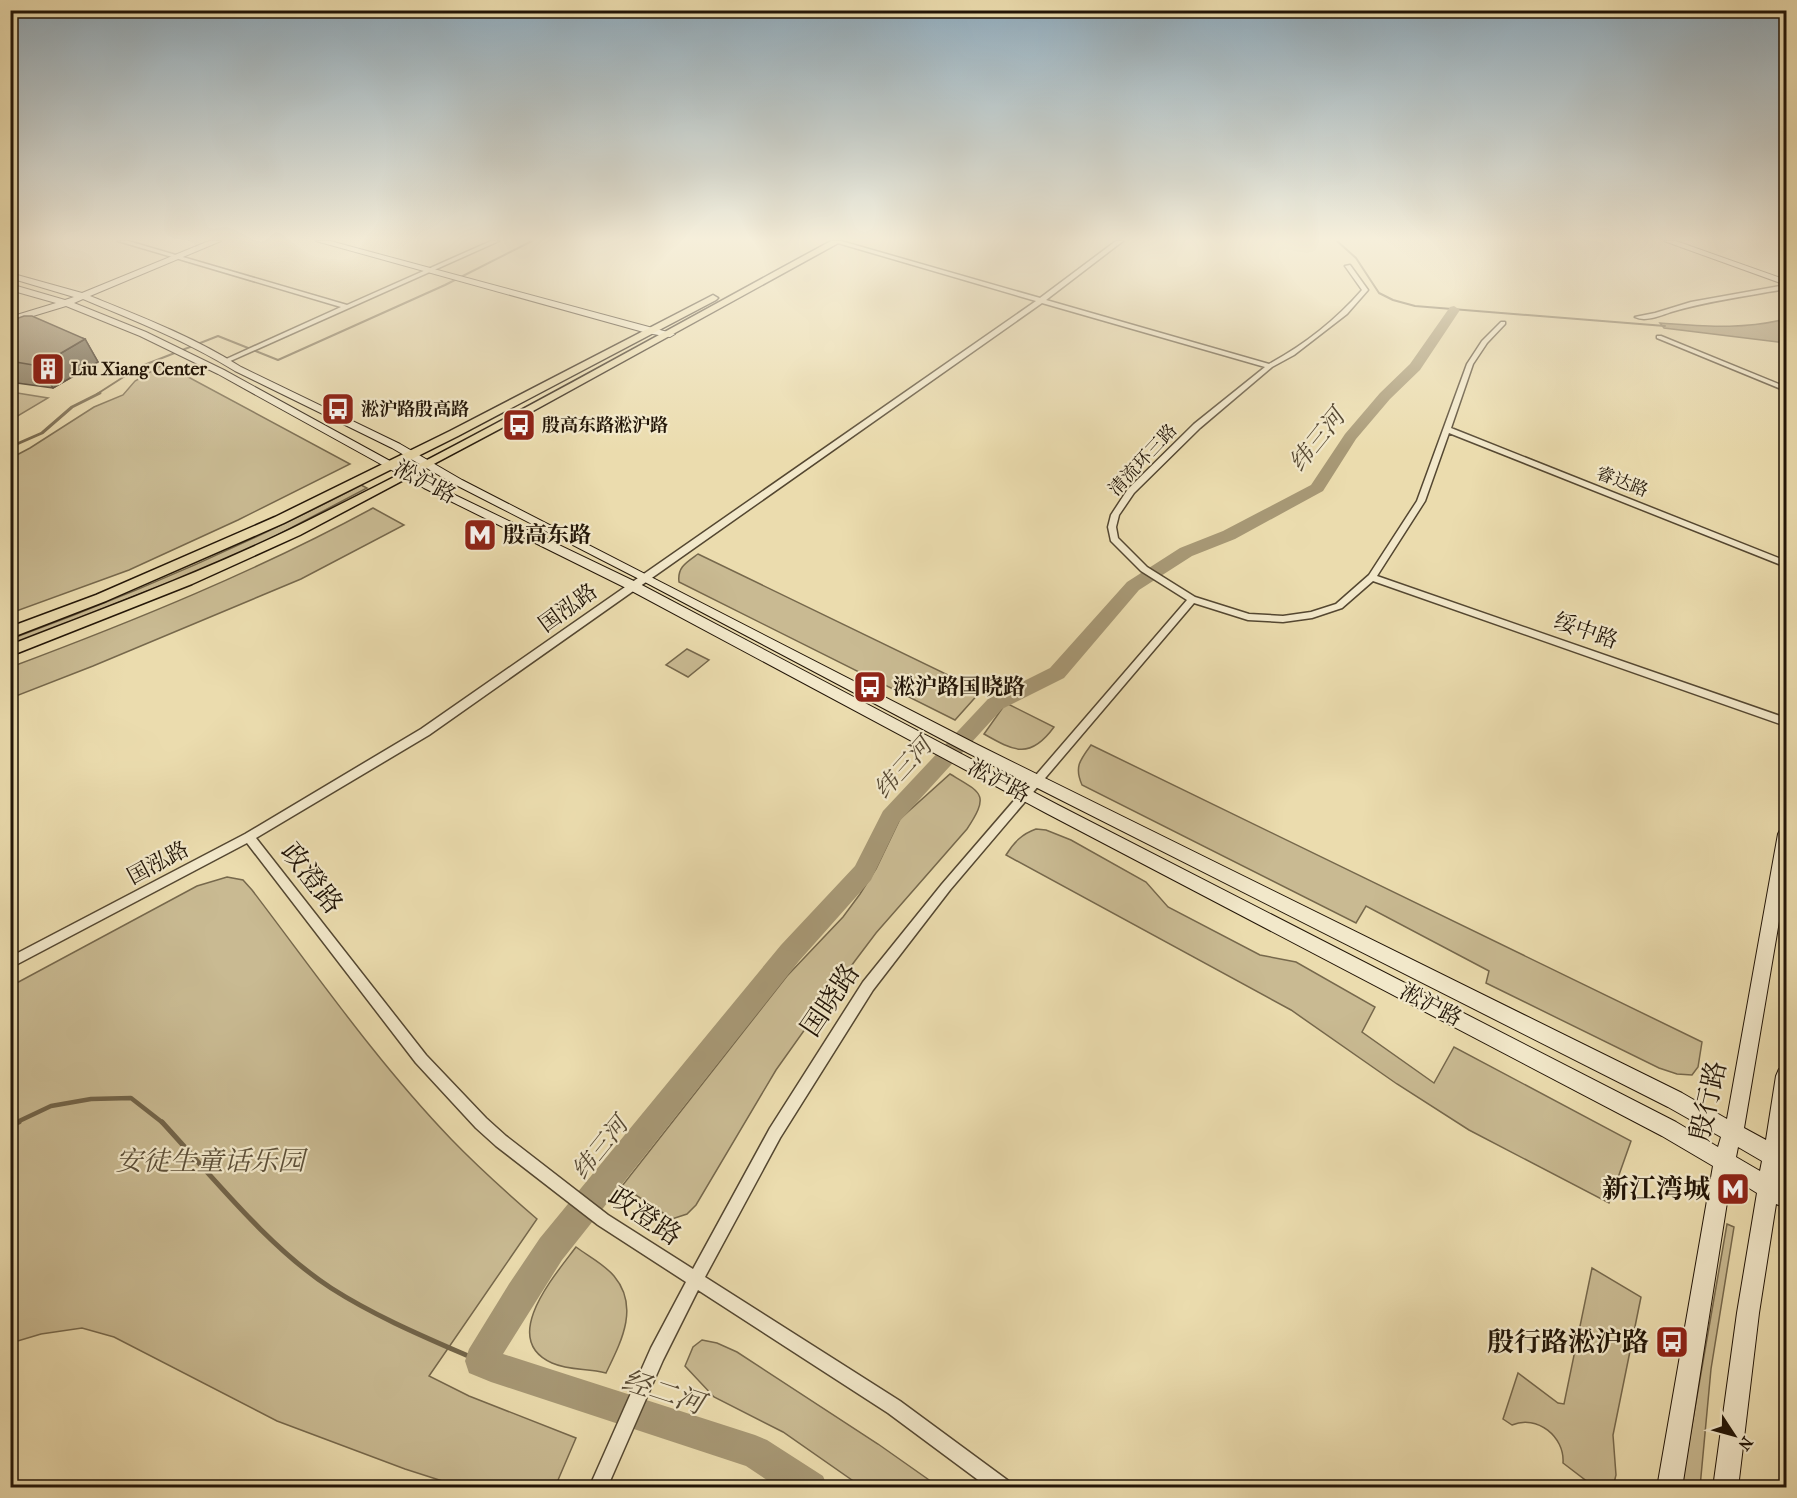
<svg xmlns="http://www.w3.org/2000/svg" width="1797" height="1498" font-family="'IM FELL French Canon','Noto Serif SC',serif">
<style>
.green{fill:#c9ba92;stroke:#76684c;stroke-width:1.5}
.water{fill:#a79875;stroke:#726449;stroke-width:1.5}
.lines{fill:none;stroke-linecap:round;stroke-linejoin:round}
.stream-far3{stroke:#726449;stroke-width:2}
.stream-far2{stroke:#726449;stroke-width:3}
.stream-far1{stroke:#726449;stroke-width:4.5}
.stream{stroke:#726449;stroke-width:5}
.river{fill:#a79875;fill-rule:evenodd}
.street-casing{stroke:#544731;stroke-width:3}
.secondary-casing{stroke:#221507;stroke-width:2}
.primary-casing{stroke:#221507;stroke-width:3}
.street{fill:#f2e8ca;fill-rule:evenodd}
.secondary{fill:#f2e8ca;fill-rule:evenodd}
.primary{fill:#ebdcae;fill-rule:evenodd}
.wall{fill:#786b51;stroke:#221507;stroke-width:1.5}
.shaded-wall{fill:#615742;stroke:#221507;stroke-width:1.5}
.building{fill:#8b7c5e;stroke:#221507;stroke-width:1.5}
.labels{text-anchor:middle;dominant-baseline:central;stroke-width:4.5;stroke-linejoin:round;paint-order:stroke}
.far-poi-label{font-size:18px;font-weight:bold;fill:#221507;stroke:#f2e8ca;text-anchor:start}
.far-street-label{font-size:18px;fill:#221507;stroke:#f2e8ca}
.street-label{font-size:22px;fill:#221507;stroke:#f2e8ca}
.poi-label{font-size:22px;font-weight:bold;fill:#221507;stroke:#f2e8ca;text-anchor:start}
.water-label{font-size:24px;font-style:italic;fill:#574933;stroke:#f2e8ca}
.near-street-label{font-size:27px;fill:#221507;stroke:#f2e8ca}
.near-park-label{font-size:27px;font-style:italic;fill:#5c4f38;stroke:#f2e8ca}
.near-poi-label{font-size:27px;font-weight:bold;fill:#221507;stroke:#f2e8ca;text-anchor:end}
.near-water-label{font-size:28px;font-style:italic;fill:#574933;stroke:#f2e8ca}
</style>
<rect width="100%" height="100%" fill="#ebdcae"/>
<filter id="stains"><feTurbulence type="fractalNoise" baseFrequency=".00333" numOctaves="4"/><feColorMatrix values="0 0 0 0 .2 0 0 0 0 .09 0 0 0 0 .02 0 0 0 .5 -.17"/></filter>
<radialGradient id="worn" r=".72"><stop offset=".6" stop-color="#630" stop-opacity="0"/><stop offset="1" stop-color="#630" stop-opacity=".3"/></radialGradient>
<!-- green -->
<g class="green">
<path d="M164,364L350,464L238,520L129,570L11,613V458L30,448L94,407L123,395L135,381Z"/>
<path d="M11,392L48,398L11,420Z"/>
<path d="M361,485L367,488L268,540L206,568L11,645V639C131,595 248,544 361,485Z"/>
<path d="M373,508L404,525L301,579L93,666L11,698V667C134,621 257,571 373,508Z"/>
<path d="M698,554L981,691L955,720L679,582C677,567 687,562 698,554Z"/>
<path d="M687,649L709,660L688,677L666,665Z"/>
<path d="M1006,703L1054,727C1030,760 1014,751 984,734Z"/>
<path d="M1091,745L1702,1042L1698,1067L1692,1075L1677,1074L1659,1068L1486,983L1489,971L1366,906L1356,923L1082,785C1074,767 1080,760 1091,745Z"/>
<path d="M950,774C982,793 990,794 967,829L876,933L830,994L776,1070L696,1205L687,1214L672,1219L622,1186L787,976L843,917L860,894L876,869L900,819Z"/>
<path d="M1036,829L1046,830L1071,840L1146,882L1168,907L1260,955L1296,962L1375,1007L1362,1032L1434,1083L1454,1047L1631,1141L1609,1203L1469,1130L1397,1084L1291,1010L1006,855C1014,842 1022,834 1036,829Z"/>
<path d="M227,877L243,880L252,890C316,974 377,1062 451,1139C478,1167 507,1193 537,1219L429,1376L469,1396L576,1438L555,1487H461L405,1469L277,1421L114,1337L82,1328L41,1334L11,1343V986L197,886Z"/>
<path d="M1727,1224L1734,1227L1711,1369L1700,1487L1681,1488Z"/>
<path d="M576,1247C588,1256 604,1264 614,1276C640,1307 621,1342 606,1373C587,1368 570,1371 552,1363C498,1339 556,1274 576,1247Z"/>
<path d="M1592,1268L1641,1297L1613,1435L1616,1475L1614,1483L1601,1488L1588,1482L1563,1463C1565,1437 1537,1414 1512,1425L1503,1419L1518,1373L1558,1403L1564,1404Z"/>
<path d="M702,1340L717,1343L737,1352L878,1444L939,1487H862L783,1432L714,1397L685,1366L693,1347Z"/>
</g>
<!-- water -->
<path class="water" d="M1786,319V343L1664,328L1660,323C1706,326 1741,330 1786,319Z"/>
<g class="lines">
<!-- stream-far3 -->
<g class="stream-far3">
<path d="M1337,241L1356,258L1379,293L1393,300L1415,306L1665,326"/>
<path d="M97,394L139,367L218,336L278,360L445,285L532,241"/>
</g>
<!-- stream-far2 -->
<path class="stream-far2" d="M10,447L42,433L72,407L100,393"/>
<!-- stream-far1 -->
<path class="stream-far1" d="M15,1123L51,1106L91,1099L131,1098L163,1123"/>
<!-- stream -->
<g class="stream">
<path d="M162,1122C212,1176 269,1248 331,1288C381,1320 437,1342 491,1366"/>
<path d="M10,1126L19,1122"/>
</g>
<!-- river -->
<path class="river" d="M1454,306L1460,310L1420,370L1390,399L1356,439L1323,491L1235,539L1192,556L1139,590L1064,678L1002,709L899,822L871,880L799,961L562,1260L503,1354L755,1435L767,1440L823,1476L828,1488H779L746,1466L491,1382L469,1373L465,1361L469,1349L509,1284L540,1238L781,945L855,866L883,811L988,699L1050,668L1127,582L1180,548L1223,531L1311,485L1345,434L1380,393L1410,364L1450,307Z"/>
<defs>
<g id="street">
<path d="M118,241H128L347,305L491,241H499L226,363L223,361L224,360L341,307Z"/>
<path d="M831,241H841L1040,298L1116,241H1123L1046,300L1269,364C1304,345 1336,320 1362,290L1345,266L1350,265L1368,290L1347,314L1294,355L1272,367L1200,428L1134,493L1119,515L1116,527L1118,538L1147,567L1195,597L1249,614L1283,616L1311,612L1336,604L1369,575L1417,501L1467,364L1482,341L1501,322H1505V324L1487,343L1473,364L1451,428L1786,561V567L1449,433L1425,501L1377,576L1786,718V726L1373,581L1342,608L1312,618L1283,622L1248,620L1194,603L950,890L873,990L780,1138L705,1277L900,1401L1010,1482L1013,1488H989L888,1413L698,1290L663,1360L607,1488H589L651,1348L686,1282L598,1225L496,1146L476,1128L416,1063L247,843L10,968V957L245,834L421,729L1036,301ZM1042,303L1265,367L1194,424L1128,489L1111,515L1108,527L1111,541L1141,571L1187,600L942,884L863,982L770,1128L693,1269L608,1215L506,1136L486,1118L426,1055L256,838L429,735Z"/>
<path d="M1786,285V289C1748,296 1708,301 1671,312C1660,316 1645,322 1635,317L1655,313L1691,302Z"/>
<path d="M1657,336H1661L1786,387V391L1657,338Z"/>
</g>
<g id="secondary">
<path d="M209,241H221L90,296C142,317 194,337 241,367L400,444L462,480L978,745L1682,1093L1727,1119L1778,834L1780,830L1786,828V880L1744,1128L1766,1140L1776,1076L1779,1069L1786,1067V1136L1784,1151L1786,1152V1173L1781,1171L1779,1182L1786,1186V1208L1776,1204L1759,1313L1738,1488H1713L1737,1313L1757,1193L1731,1177L1682,1488H1657L1713,1166L1662,1136L1046,813L628,589L424,488L218,374L140,336L66,306L10,323V317L56,303L10,290V284L65,300L74,297L10,278V273L82,293ZM83,299C135,321 187,341 235,371L392,448L454,484L641,580L968,753L1668,1107L1721,1137L1718,1147L1676,1122L1058,805L638,583L432,484L224,370L146,332L74,303ZM1738,1147L1762,1161L1760,1171L1736,1157Z"/>
<path d="M316,241H330L675,334L670,337L647,333Z"/>
<path d="M1664,241H1676L1786,280V285Z"/>
</g>
<g id="primary">
<path d="M831,241H842L513,422L300,535L192,584L10,656V645C105,608 200,573 291,529C474,439 652,338 831,241Z"/>
<path d="M713,295L718,298L716,300L458,436L284,523L106,601L10,638V627L96,595L275,517L450,431Z"/>
</g>
</defs>
<!-- street casing -->
<use href="#street" class="street-casing"/>
<!-- secondary casing -->
<use href="#secondary" class="secondary-casing"/>
<!-- primary casing -->
<use href="#primary" class="primary-casing"/>
<!-- street -->
<use href="#street" class="street"/>
<!-- secondary -->
<use href="#secondary" class="secondary"/>
<!-- primary -->
<use href="#primary" class="primary"/>
</g>
<!-- wall -->
<path class="wall" d="M10,321L85,339L98,362L53,388L10,382Z"/>
<!-- shaded-wall -->
<path class="shaded-wall" d="M85,339L98,362L53,388L39,366Z"/>
<!-- building -->
<path class="building" d="M24,316H32L85,339L39,366L10,361V321Z"/>
<!-- sky -->
<linearGradient id="sky" x2="0" y2="1"><stop stop-color="#8ea9ba"/><stop offset="0.53" stop-color="#f6efdb"/><stop offset="1" stop-color="#f6efdb" stop-opacity="0"/></linearGradient>
<rect width="1797" height="451" fill="url(#sky)"/>
<!-- icons -->
<defs>
<symbol id="building-square" viewBox="-11 -11 22 22"><rect x="-9" y="-9" width="18" height="18" rx="4" fill="#8f2418" stroke="#f2e8ca"/><path d="M-4-6H4V6H1V3H-1V6H-4ZM-2.5-4.3h1.7v1.8h-1.7ZM.8-4.3h1.7v1.8H.8ZM-2.5-1h1.7V.8h-1.7ZM.8-1h1.7V.8H.8Z" fill="#fff"/></symbol>
<symbol id="bus-square" viewBox="-11 -11 22 22"><rect x="-9" y="-9" width="18" height="18" rx="4" fill="#8f2418" stroke="#f2e8ca"/><path d="M-5-6H5V4H4V6H2V4H-2V6H-4V4H-5ZM-3.5-4V0h7V-4ZM-3.5 1.2v1.5H-2V1.2ZM2 1.2v1.5H3.5V1.2Z" fill="#fff"/></symbol>
<symbol id="metro-square" viewBox="-11 -11 22 22"><rect x="-9" y="-9" width="18" height="18" rx="4" fill="#8f2418" stroke="#f2e8ca"/><path d="M-5.5 5V-5H-3L0 0L3-5H5.5V5H3V-.5L0 4L-3-.5V5Z" fill="#fff"/></symbol>
</defs>
<g fill-rule="evenodd">
<use href="#building-square" x="29" y="350" width="38" height="38"/>
<use href="#bus-square" x="319" y="390" width="38" height="38"/>
<use href="#bus-square" x="500" y="406" width="38" height="38"/>
<use href="#metro-square" x="461" y="516" width="38" height="38"/>
<use href="#bus-square" x="851" y="668" width="38" height="38"/>
<use href="#metro-square" x="1714" y="1170" width="38" height="38"/>
<use href="#bus-square" x="1653" y="1323" width="38" height="38"/>
</g>
<g class="labels">
<!-- far-poi labels -->
<g class="far-poi-label">
<text x="71" y="369">Liu Xiang Center</text>
<text x="361" y="409">淞沪路殷高路</text>
<text x="542" y="425">殷高东路淞沪路</text>
</g>
<!-- far-street labels -->
<g class="far-street-label">
<text transform="translate(1143 460) rotate(-47)">清流环三路</text>
<text transform="translate(1622 482) rotate(21)">睿达路</text>
</g>
<!-- street labels -->
<g class="street-label">
<text transform="translate(425 482) rotate(28)">淞沪路</text>
<text transform="translate(568 608) rotate(-36)">国泓路</text>
<text transform="translate(1586 631) rotate(19)">绥中路</text>
<text transform="translate(999 781) rotate(28)">淞沪路</text>
<text transform="translate(158 863) rotate(-28)">国泓路</text>
<text transform="translate(1431 1005) rotate(27)">淞沪路</text>
</g>
<!-- poi labels -->
<g class="poi-label">
<text x="503" y="535">殷高东路</text>
<text x="893" y="687">淞沪路国晓路</text>
</g>
<!-- water labels -->
<g class="water-label">
<text transform="translate(1317 440) rotate(-51)">纬三河</text>
<text transform="translate(903 768) rotate(-48)">纬三河</text>
<text transform="translate(600 1148) rotate(-51)">纬三河</text>
</g>
<!-- near-street labels -->
<g class="near-street-label">
<text transform="translate(312 878) rotate(52)">政澄路</text>
<text transform="translate(830 1000) rotate(-56)">国晓路</text>
<text transform="translate(1708 1101) rotate(-77)">殷行路</text>
<text transform="translate(645 1216) rotate(34)">政澄路</text>
</g>
<!-- near-park labels -->
<g class="near-park-label">
<text x="210" y="1161">安徒生童话乐园</text>
</g>
<!-- near-poi labels -->
<g class="near-poi-label">
<text x="1710" y="1189">新江湾城</text>
<text x="1649" y="1342">殷行路淞沪路</text>
</g>
<!-- near-water labels -->
<g class="near-water-label">
<text transform="translate(663 1392) rotate(18)">经二河</text>
</g>
</g>
<!-- margin -->
<rect width="1797" height="1498" fill="none" stroke="#ebdcae" stroke-width="36"/>
<rect x="12" y="12" width="1773" height="1474" fill="none" stroke="#221507" stroke-width="3"/>
<rect x="18" y="18" width="1761" height="1462" fill="none" stroke="#221507" stroke-width="1.5"/>
<!-- north arrow -->
<g transform="translate(1734 1435) rotate(126)" stroke="#f2e8ca" stroke-width="4.5" paint-order="stroke">
<path d="M0-4.5L10 22L0 15L-10 22Z" fill="#221507"/>
<text y="-9" font-size="16" font-weight="bold" text-anchor="middle" fill="#221507">N</text>
</g>
<rect width="100%" height="100%" filter="url(#stains)"/>
<rect width="100%" height="100%" fill="url(#worn)"/>
</svg>
